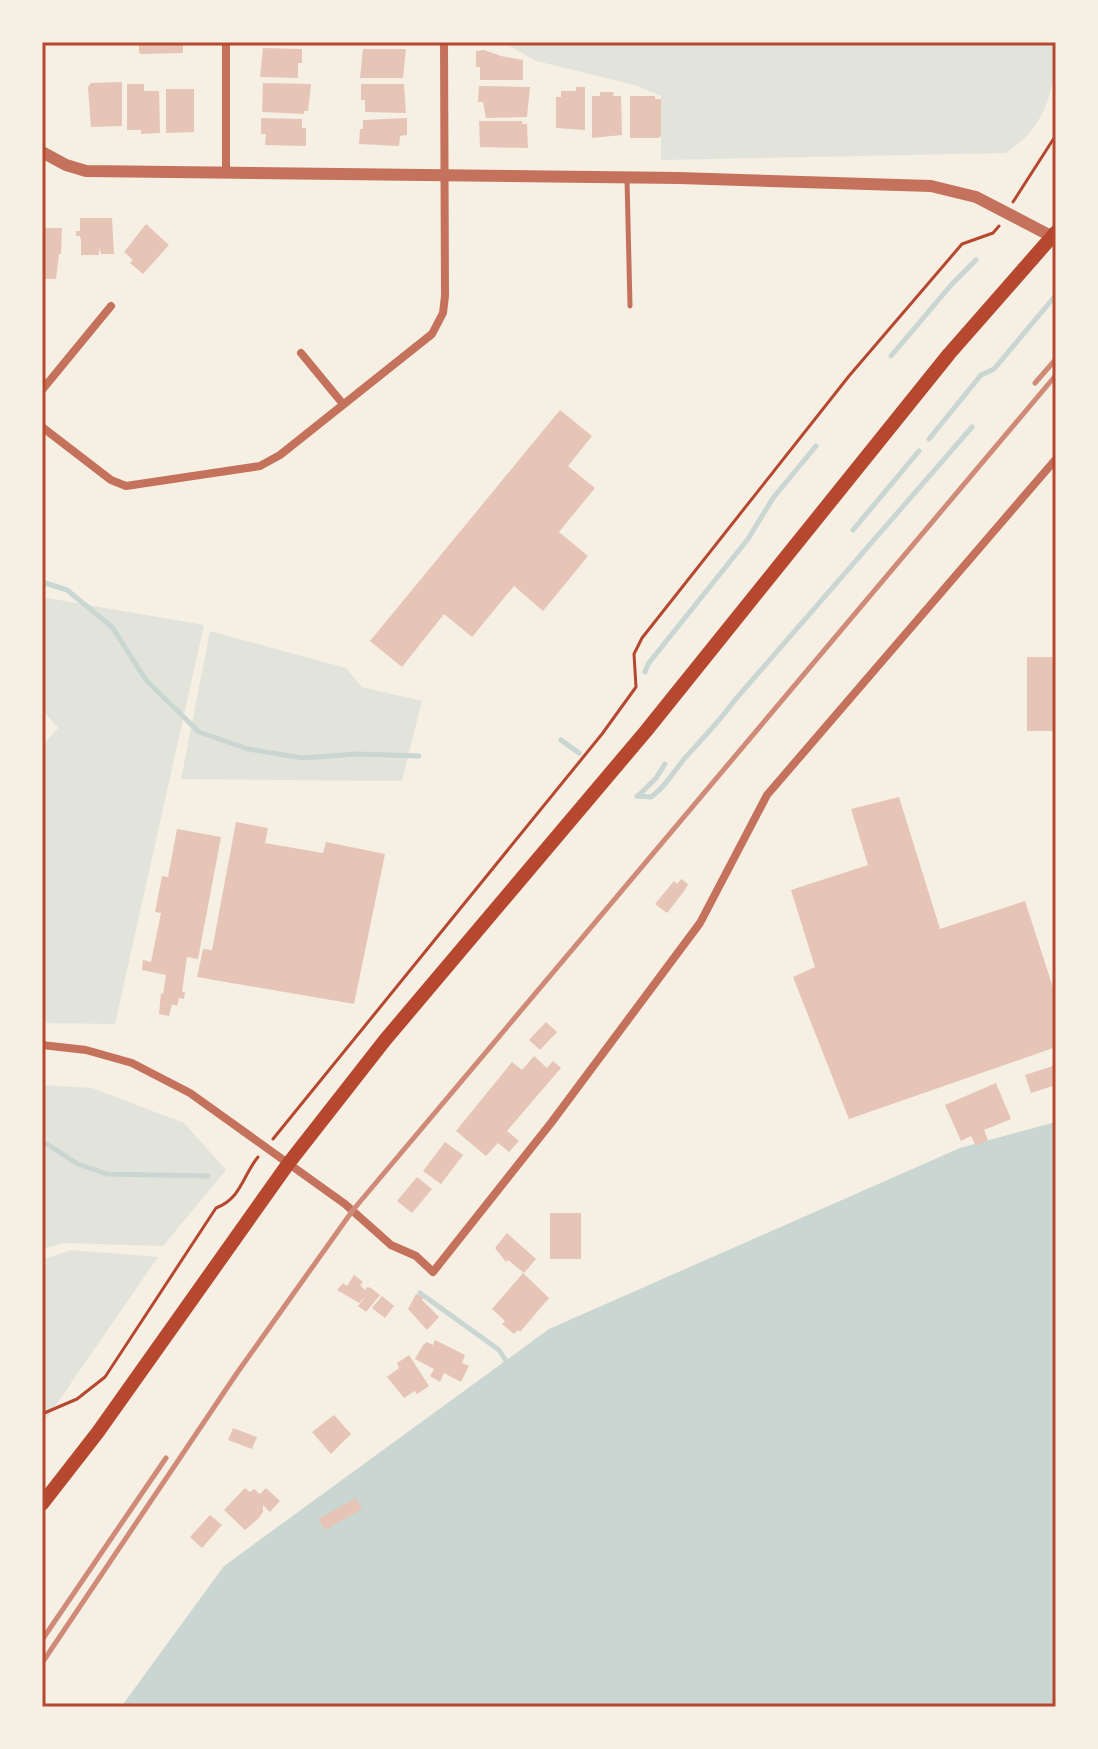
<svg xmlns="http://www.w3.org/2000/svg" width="1098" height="1749" font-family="Signika,sans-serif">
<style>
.green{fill:#e2e4dc}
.water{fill:#c9d6d2}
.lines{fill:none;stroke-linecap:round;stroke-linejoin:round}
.stream{stroke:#c9d6d2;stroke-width:5}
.building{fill:#e6c5b7}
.path{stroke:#b5482f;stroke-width:3}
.service{stroke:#c5725c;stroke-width:5}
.minor{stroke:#c5725c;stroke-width:8}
.tertiary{stroke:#c5725c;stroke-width:12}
.primary{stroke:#b5482f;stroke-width:14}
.rail{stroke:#cf8b77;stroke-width:5}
.neatline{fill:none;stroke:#b5482f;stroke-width:3}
</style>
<rect width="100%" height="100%" fill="#f6efe4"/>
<!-- green -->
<g class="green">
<path d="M471,42H1056C1056,73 1051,108 1030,132C1024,140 1013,147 1006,153L661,160V96L635,85L536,61L503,42L471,46Z"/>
<path d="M42,597L204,625L115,1024L42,1023V746L58,728L42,709Z"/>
<path d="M210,631L346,668L362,687L422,701L402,781L181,779Z"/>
<path d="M42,1085L92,1088L184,1123L226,1170L163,1246L64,1243L42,1249Z"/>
<path d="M71,1250L158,1257L42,1425V1260Z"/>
</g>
<!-- water -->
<path class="water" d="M1056,1122V1707H121L224,1566L549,1329L960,1148Z"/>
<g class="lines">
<!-- stream -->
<g class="stream">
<path d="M891,356L952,284L976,260"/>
<path d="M929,439L981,375L994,369L1056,295"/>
<path d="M853,530L919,451"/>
<path d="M42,582L67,590L112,627L146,680L199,732L248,749L303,758L357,754L419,756"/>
<path d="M645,672L648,664L748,539L773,498L816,446"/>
<path d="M561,740L579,753"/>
<path d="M637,796L651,797C665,787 673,773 684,759C701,740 719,722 734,701L972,427"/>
<path d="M638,796L656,778L665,764"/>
<path d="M42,1141L78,1164L107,1174L208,1176"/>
<path d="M420,1293L499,1350L508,1364"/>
</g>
</g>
<!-- building -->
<g class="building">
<path d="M139,42H185V45H183V53L142,54L139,53Z"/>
<path d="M263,48L302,49V63H298V78L260,77Z"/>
<path d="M363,49H406L403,78H360Z"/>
<path d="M484,50L501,56L523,60V80H480V67H476V51Z"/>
<path d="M122,82V126L91,127L88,87L91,83Z"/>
<path d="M263,83L311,84L308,111H304V114L262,112Z"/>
<path d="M127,84H144V91H159L160,133L141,134V130H127Z"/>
<path d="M361,84H404L406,113L365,112V100H361Z"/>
<path d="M479,86L530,87L527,117L486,118L483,102H478Z"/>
<path d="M576,87H585V130L556,128V97H561V91H576Z"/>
<path d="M166,89H194V132L166,133Z"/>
<path d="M600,92H614L613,96H621L622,135L592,138V96H600Z"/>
<path d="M630,96H655V99H661V136L658,138H630Z"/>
<path d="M261,118L302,119V128H306V146L265,145L266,134H261Z"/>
<path d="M407,118V135L400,136L399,146L359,144L360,129H363V120Z"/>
<path d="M479,121H522V124H527L528,148L480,147Z"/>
<path d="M80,218H112L114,254H101L99,248V255H81V240L80,236H76V231H80Z"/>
<path d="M146,224L169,245L143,274L130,263L133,260L124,252Z"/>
<path d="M43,228H62L61,254H59L56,279H42Z"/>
<path d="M560,410L592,436L568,466L595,488L559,532L588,556L543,611L514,586L472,637L444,614L402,667L370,641Z"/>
<rect x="1027" y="657" width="29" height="74"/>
<path d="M899,797L940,929L1025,901L1056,997V1047L849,1119L793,977L815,967L791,890L868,865L851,809Z"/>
<path d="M236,822L268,828L265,843L323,853L326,842L385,854L354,1004L197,977L203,949L212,950Z"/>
<path d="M177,829L221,837L198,959L187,957L182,992H185L184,999L179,998L177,1006L172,1004L169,1016L159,1014L161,993L163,994L166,975L142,970L143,960L151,962L161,913L155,912L162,876L168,877Z"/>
<path d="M681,879L688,884L685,890L667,913L655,904L674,881L677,884Z"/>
<path d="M546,1022L557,1032L540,1050L529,1040Z"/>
<path d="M534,1056L547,1068L553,1061L561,1068L507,1131L519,1141L509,1152L498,1143L486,1156L456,1131L512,1062L522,1070Z"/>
<path d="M1056,1065V1085L1031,1093L1025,1075Z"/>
<path d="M996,1083L1011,1119L984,1130L988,1140L976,1146L971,1136L961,1141L945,1105Z"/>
<path d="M445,1142L463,1155L441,1184L423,1171Z"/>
<path d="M417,1177L432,1189L412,1213L397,1201Z"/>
<rect x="550" y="1213" width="31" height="46"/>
<path d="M507,1233L536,1259L524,1273L508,1260L506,1262L495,1248Z"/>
<path d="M523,1273L549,1298L520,1332L518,1330L514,1334L502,1324L505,1321L492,1309Z"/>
<path d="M354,1275L363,1282L360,1285L365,1290L367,1287L371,1288L380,1295L366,1312L358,1306L366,1296L359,1303L337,1290L343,1283L347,1286Z"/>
<path d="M416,1294L423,1297L422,1300L439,1317L427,1330L408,1309Z"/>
<path d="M382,1296L394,1306L385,1318L372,1308Z"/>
<path d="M435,1340L465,1355L462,1363L469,1366L461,1382L444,1373L440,1382L430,1376L434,1369L415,1359L423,1345L427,1342L433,1345Z"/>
<path d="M409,1355L429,1386L417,1394L415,1391L404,1398L387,1377L399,1368L397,1363Z"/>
<path d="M334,1415L351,1434L331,1454L312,1432Z"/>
<path d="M233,1428L257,1437L252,1449L228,1440Z"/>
<path d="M245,1488L250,1492L254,1489L260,1494L266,1488L280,1501L270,1512L263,1505V1512L259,1518L245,1530L224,1510Z"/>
<path d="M356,1498L362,1509L325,1530L318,1519Z"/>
<path d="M210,1515L222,1525L202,1548L190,1537Z"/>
</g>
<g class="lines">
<!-- path -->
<g class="path">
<path d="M1013,202L1056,135"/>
<path d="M273,1139L602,734L636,687L634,654L642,638L849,376L962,244L993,233L999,226"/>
<path d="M42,1414L77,1399L105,1377L216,1208C241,1199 243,1175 258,1157"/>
</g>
<!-- service -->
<path class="service" d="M627,179L630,306"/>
<!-- minor -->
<g class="minor">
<path d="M226,42V173"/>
<path d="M301,353L343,404"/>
<path d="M42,390L111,306"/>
<path d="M42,427L111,480L126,486L260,466L280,455L432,334L443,313L445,296L444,42"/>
<path d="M42,1045L86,1050L132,1063L190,1093L345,1204L391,1245L416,1256L433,1272L551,1123L700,923L767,795L1056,459"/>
</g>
<!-- tertiary -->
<path class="tertiary" d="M42,152L66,165L86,171L679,178L931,186L976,197L1051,236"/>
<!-- primary -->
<path class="primary" d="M42,1504L98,1432L288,1164L385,1040L646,731L949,354L1056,232"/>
<!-- rail -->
<g class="rail">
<path d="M1035,383L1056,359"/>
<path d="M42,1640L166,1458"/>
<path d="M42,1663L237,1373L353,1210L1056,375"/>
</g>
</g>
<!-- border -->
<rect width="1098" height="1749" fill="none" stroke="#f6efe4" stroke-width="88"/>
<rect x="44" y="44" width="1010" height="1661" class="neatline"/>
</svg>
